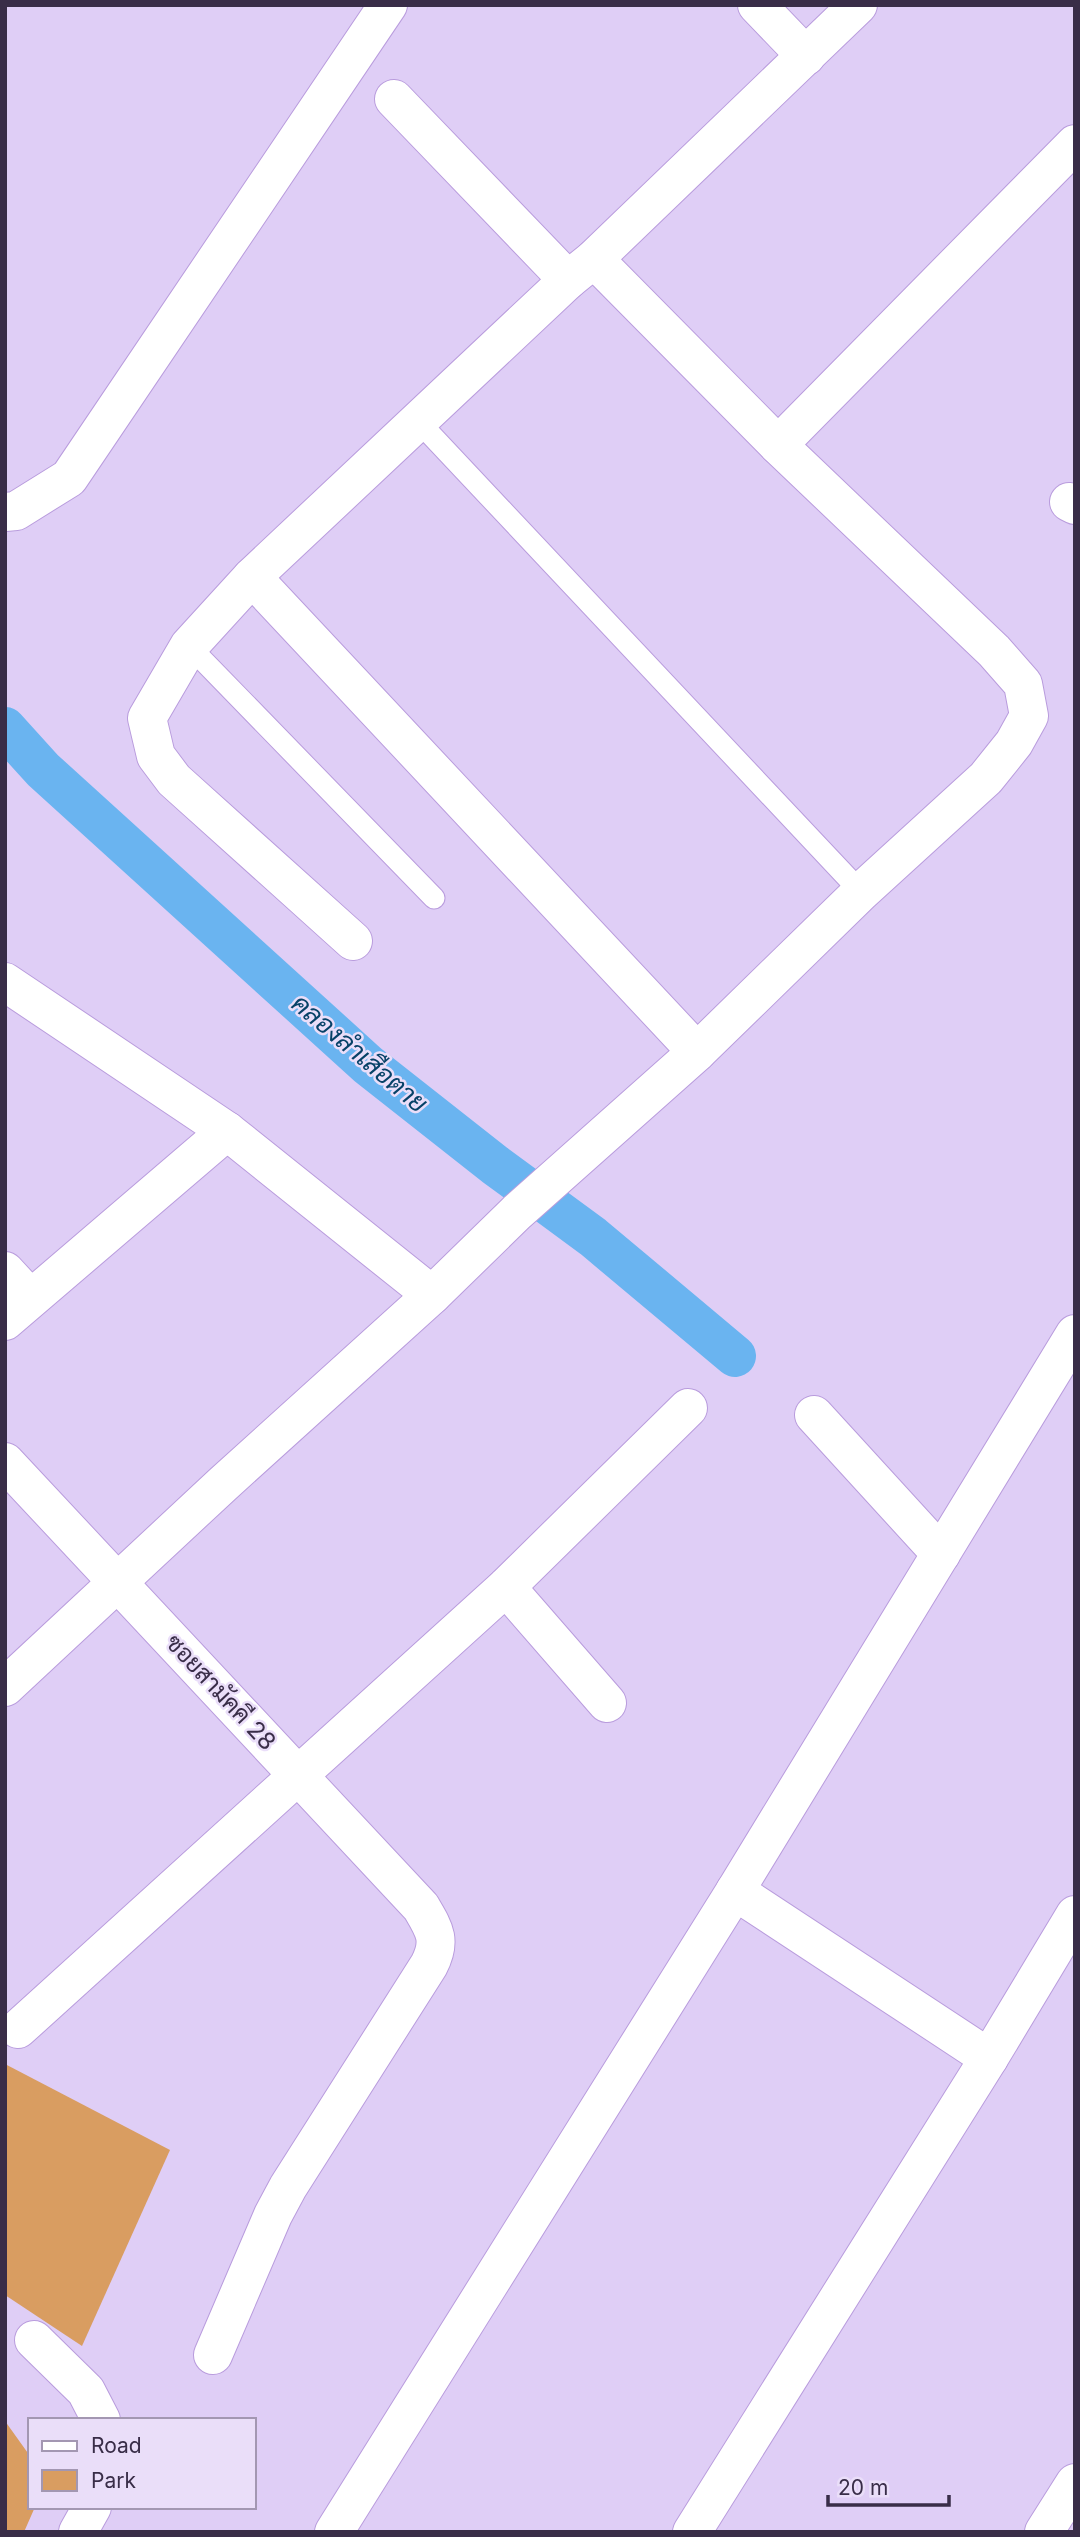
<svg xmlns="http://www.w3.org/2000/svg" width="1080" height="2537" font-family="Inter,Sarabun,sans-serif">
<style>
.green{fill:#d99d61}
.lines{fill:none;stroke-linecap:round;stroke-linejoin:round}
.canal{stroke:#6ab4f0;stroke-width:42}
.service-casing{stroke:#b99cdd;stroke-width:23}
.minor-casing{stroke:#b99cdd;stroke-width:40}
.service{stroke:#fff;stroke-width:21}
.minor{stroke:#fff;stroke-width:38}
.labels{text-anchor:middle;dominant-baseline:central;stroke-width:5;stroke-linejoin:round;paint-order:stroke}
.street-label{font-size:24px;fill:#392d48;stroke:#eadef9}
.water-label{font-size:26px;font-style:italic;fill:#074268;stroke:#eadef9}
</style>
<rect width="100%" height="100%" fill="#dfcef6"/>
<!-- green -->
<g class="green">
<path d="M5,2064L170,2150L82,2346L5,2295Z"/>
<path d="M5,2421L30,2456V2507H35L24,2532H5Z"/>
</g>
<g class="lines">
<!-- canal -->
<path class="canal" d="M5,728L43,770L368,1065L495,1165L593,1237L735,1356"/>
<defs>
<g id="service">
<path d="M419,422L861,892"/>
<path d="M189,646L434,898"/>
</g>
<g id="minor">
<path d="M757,5L806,56"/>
<path d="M394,99L568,280"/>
<path d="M778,445L1075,144"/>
<path d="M1069,502L1075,505"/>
<path d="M5,512L16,511L69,478L388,5"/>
<path d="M252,577L697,1052"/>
<path d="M353,941L174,780L156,756L147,718L189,646L252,577L568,280L594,259L858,5"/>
<path d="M5,982L227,1131L432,1295"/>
<path d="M5,1271L30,1298"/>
<path d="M5,1321L227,1131"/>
<path d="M814,1415L941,1554"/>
<path d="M5,1462L421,1907C434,1929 442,1940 429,1965L288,2187L273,2215L213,2355"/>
<path d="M506,1587L607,1703"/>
<path d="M5,1687L223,1484L432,1295L517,1212L697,1052L861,892L986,778L1014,743L1029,716L1023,684L994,651L778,445L594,259"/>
<path d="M735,1891L989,2058"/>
<path d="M18,2029L506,1587L688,1408"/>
<path d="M34,2340L86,2391L101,2420"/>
<path d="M78,2532L92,2507"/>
<path d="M334,2532L735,1891L1075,1334"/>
<path d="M692,2532L989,2058L1075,1915"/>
<path d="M1044,2532L1075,2483"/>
</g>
</defs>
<!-- service casing -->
<use href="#service" class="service-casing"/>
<!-- minor casing -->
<use href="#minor" class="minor-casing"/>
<!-- service -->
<use href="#service" class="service"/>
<!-- minor -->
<use href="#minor" class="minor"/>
</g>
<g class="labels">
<!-- street labels -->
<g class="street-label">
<text transform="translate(221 1692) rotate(47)">ซอยสามัคคี 28</text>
</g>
<!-- water labels -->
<g class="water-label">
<text transform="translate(360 1053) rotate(40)">คลองลำเสือตาย</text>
</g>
</g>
<!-- border -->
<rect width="1080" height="2537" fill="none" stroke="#392d48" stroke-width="14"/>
<!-- legend -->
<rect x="28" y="2418" width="228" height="91" fill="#eadef9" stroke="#a397b2" stroke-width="2"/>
<rect x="42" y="2441" width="35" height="10" fill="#ffffff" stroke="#a397b2" stroke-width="2"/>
<text x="91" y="2453" font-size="21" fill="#392d48">Road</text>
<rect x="42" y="2470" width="35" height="21" fill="#d99d61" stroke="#a397b2" stroke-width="2"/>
<text x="91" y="2488" font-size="21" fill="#392d48">Park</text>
<!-- scale -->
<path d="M828 2495v10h121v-10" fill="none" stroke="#392d48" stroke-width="3.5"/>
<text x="838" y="2495" font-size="21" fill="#392d48" stroke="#eadef9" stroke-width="5" paint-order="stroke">20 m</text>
</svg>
